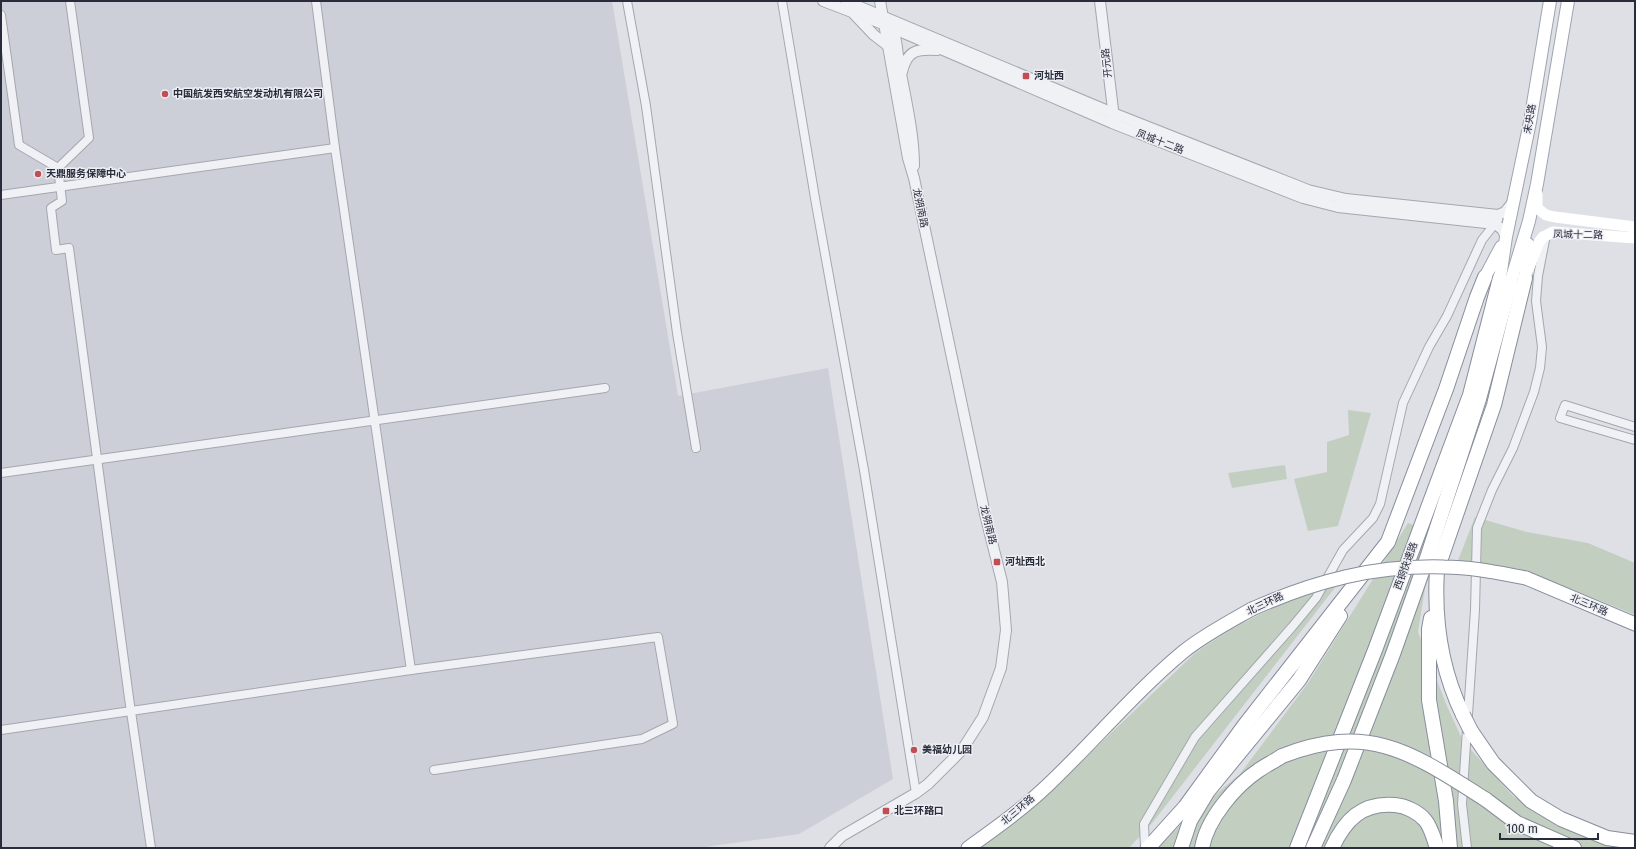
<svg xmlns="http://www.w3.org/2000/svg" width="1636" height="849" font-family="'Fira Sans','Noto Sans SC',sans-serif">
<style>
.built{fill:#cccfd7}
.green{fill:#c2cfc0}
.lines{fill:none;stroke-linecap:round;stroke-linejoin:round}
.minor-casing{stroke:#a4a7af;stroke-width:10}
.tertiary-casing{stroke:#a4a7af;stroke-width:12}
.primary-casing{stroke:#9ea4b0;stroke-width:14}
.trunk-casing{stroke:#878d9b;stroke-width:15}
.motorway-casing{stroke:#878d9b;stroke-width:16}
.minor{stroke:#f0f1f5;stroke-width:8}
.tertiary{stroke:#f0f1f5;stroke-width:10}
.secondary{stroke:#fff;stroke-width:11}
.primary{stroke:#fff;stroke-width:12}
.trunk{stroke:#fff;stroke-width:13}
.motorway{stroke:#fff;stroke-width:14}
.trunk-bridge-casing{stroke:#878d9b;stroke-width:15;stroke-linecap:butt}
.motorway-bridge-casing{stroke:#878d9b;stroke-width:16;stroke-linecap:butt}
.trunk-bridge{stroke:#fff;stroke-width:13}
.motorway-bridge{stroke:#fff;stroke-width:14}
.poi-dot{fill:#c04e54;stroke:#edeff4;stroke-width:1.5}
.labels{text-anchor:middle;dominant-baseline:central;stroke-width:3;stroke-linejoin:round;paint-order:stroke}
.street-label{font-size:10px;fill:#292d3b;stroke:#edeff4}
.poi-label{font-size:10px;font-weight:bold;fill:#292d3b;stroke:#edeff4;text-anchor:start}
</style>
<rect width="100%" height="100%" fill="#dee0e6"/>
<!-- built -->
<path class="built" d="M1,1H612L678,396L828,368L893,779L799,834L698,848H1Z"/>
<!-- green -->
<g class="green">
<path d="M1348,410L1371,413L1338,526L1308,531L1294,479L1327,472V442L1349,435Z"/>
<path d="M1285,465L1287,479L1232,488L1228,473Z"/>
<path d="M1475,517L1527,532L1588,543L1635,563V615L1559,584L1502,568L1457,563Z"/>
<path d="M1408,523L1434,532L1418,632L1447,706L1463,741L1513,796L1595,841L1621,848H1158L1184,821L1240,774L1308,683Z"/>
<path d="M1337,585L1153,822L1129,848H980L1027,813L1194,654C1237,623 1285,599 1337,585Z"/>
</g>
<g class="lines">
<defs>
<g id="minor">
<path d="M316,1L335,148L411,670"/>
<path d="M627,1L646,106L677,333L696,448"/>
<path d="M782,1L816,204L864,470L916,793"/>
<path d="M1,15L19,145L58,168L62,201L51,208L56,250L69,248L129,698L151,848"/>
<path d="M58,168L89,138L70,1"/>
<path d="M1,195L335,148"/>
<path d="M1635,427L1565,405L1560,418L1635,440"/>
<path d="M1,473L605,388"/>
<path d="M1,730L411,670L658,637L673,724L642,739L434,770"/>
<path d="M1145,848L1144,824L1195,737L1292,627L1316,598L1343,550L1373,518L1380,504L1403,403L1429,347L1447,316L1482,240L1498,220"/>
<path d="M1467,848L1462,804L1475,610L1477,528L1492,490L1513,448L1534,392L1540,368L1542,347L1536,301L1538,276L1546,235"/>
</g>
<g id="tertiary">
<path d="M823,1L883,24L1112,123L1303,198L1338,207L1495,224L1502,229L1506,237"/>
<path d="M846,1L1113,113L1308,190L1346,199L1498,215L1505,212L1513,202"/>
<path d="M1100,1L1114,118"/>
<path d="M854,14L874,35L887,45"/>
<path d="M890,25C897,34 897,52 899,63C905,97 914,132 914,166"/>
<path d="M902,72C907,50 917,49 937,50"/>
<path d="M830,848L842,836L916,793L928,784L962,750L983,717L1001,668L1006,630L1002,582L985,514L914,178L908,158L880,1"/>
</g>
<g id="primary">
<path d="M1485,277L1501,247"/>
<path d="M1500,278L1506,237L1530,122L1550,1"/>
<path d="M1525,278L1528,244"/>
<path d="M1510,284L1529,221L1537,184L1568,1"/>
</g>
<g id="trunk">
<path d="M1526,578L1635,624"/>
<path d="M968,848C996,828 1024,808 1049,784C1094,741 1135,692 1183,652C1204,635 1229,622 1252,609"/>
</g>
<g id="motorway">
<path d="M1431,618L1429,629V700L1446,801L1450,848"/>
<path d="M1463,715C1441,670 1434,619 1437,570L1494,405L1525,278"/>
<path d="M1471,731L1493,763L1531,801L1561,819L1607,838L1635,842"/>
<path d="M1485,799L1517,823L1574,848"/>
<path d="M1148,848L1185,807L1244,726L1388,542L1446,389L1477,297L1485,277"/>
<path d="M1181,848L1190,821L1208,791L1299,680L1340,616"/>
<path d="M1202,848C1207,819 1235,786 1259,770C1266,765 1275,761 1282,756"/>
<path d="M1297,848L1375,650L1470,395L1500,278"/>
<path d="M1313,848L1344,780L1393,654L1428,555L1479,399L1510,284"/>
<path d="M1332,848C1345,820 1362,802 1395,805C1406,806 1418,812 1425,820C1431,827 1434,839 1437,848"/>
</g>
</defs>
<!-- minor casing -->
<use href="#minor" class="minor-casing"/>
<!-- tertiary casing -->
<use href="#tertiary" class="tertiary-casing"/>
<!-- primary casing -->
<use href="#primary" class="primary-casing"/>
<!-- trunk casing -->
<use href="#trunk" class="trunk-casing"/>
<!-- motorway casing -->
<use href="#motorway" class="motorway-casing"/>
<!-- minor -->
<use href="#minor" class="minor"/>
<!-- tertiary -->
<use href="#tertiary" class="tertiary"/>
<!-- secondary -->
<g class="secondary">
<path d="M1537,194V208L1546,215L1555,217L1635,227"/>
<path d="M1527,272L1539,242L1543,237L1553,232L1635,238"/>
</g>
<!-- primary -->
<use href="#primary" class="primary"/>
<!-- trunk -->
<use href="#trunk" class="trunk"/>
<!-- motorway -->
<use href="#motorway" class="motorway"/>
<defs>
<path id="trunk-bridge" d="M1252,609C1315,581 1375,565 1444,567C1472,567 1499,573 1526,578"/>
<g id="motorway-bridge">
<path d="M1463,715L1471,731"/>
<path d="M1282,756C1370,722 1412,753 1485,799"/>
</g>
</defs>
<!-- trunk-bridge casing -->
<use href="#trunk-bridge" class="trunk-bridge-casing"/>
<!-- motorway-bridge casing -->
<use href="#motorway-bridge" class="motorway-bridge-casing"/>
<!-- trunk-bridge -->
<use href="#trunk-bridge" class="trunk-bridge"/>
<!-- motorway-bridge -->
<use href="#motorway-bridge" class="motorway-bridge"/>
</g>
<!-- markers -->
<g class="poi-dot">
<rect x="1022" y="72" width="8" height="8" rx="2"/>
<circle cx="165" cy="94" r="4"/>
<circle cx="38" cy="174" r="4"/>
<rect x="993" y="558" width="8" height="8" rx="2"/>
<circle cx="914" cy="750" r="4"/>
<rect x="882" y="807" width="8" height="8" rx="2"/>
</g>
<g class="labels">
<!-- street labels -->
<g class="street-label">
<text transform="translate(1107 63) rotate(-96)">开元路</text>
<text transform="translate(1530 119) rotate(-80)">未央路</text>
<text transform="translate(1160 142) rotate(21)">凤城十二路</text>
<text transform="translate(920 208) rotate(78)">龙朔南路</text>
<text transform="translate(1578 235) rotate(1)">凤城十二路</text>
<text transform="translate(988 525) rotate(76)">龙朔南路</text>
<text transform="translate(1406 566) rotate(-70)">西铜快速路</text>
<text transform="translate(1265 604) rotate(-25)">北三环路</text>
<text transform="translate(1589 605) rotate(23)">北三环路</text>
<text transform="translate(1018 810) rotate(-40)">北三环路</text>
</g>
<!-- poi labels -->
<g class="poi-label">
<text x="1034" y="76">河址西</text>
<text x="173" y="94">中国航发西安航空发动机有限公司</text>
<text x="46" y="174">天鼎服务保障中心</text>
<text x="1005" y="562">河址西北</text>
<text x="922" y="750">美福幼儿园</text>
<text x="894" y="811">北三环路口</text>
</g>
</g>
<!-- border -->
<rect width="1636" height="849" fill="none" stroke="#292d3b" stroke-width="4"/>
<!-- scale -->
<path d="M1500 833v6h98v-6" fill="none" stroke="#292d3b" stroke-width="2"/>
<text x="1506" y="833" font-size="12" fill="#292d3b" stroke="#edeff4" stroke-width="3" paint-order="stroke">100 m</text>
</svg>
